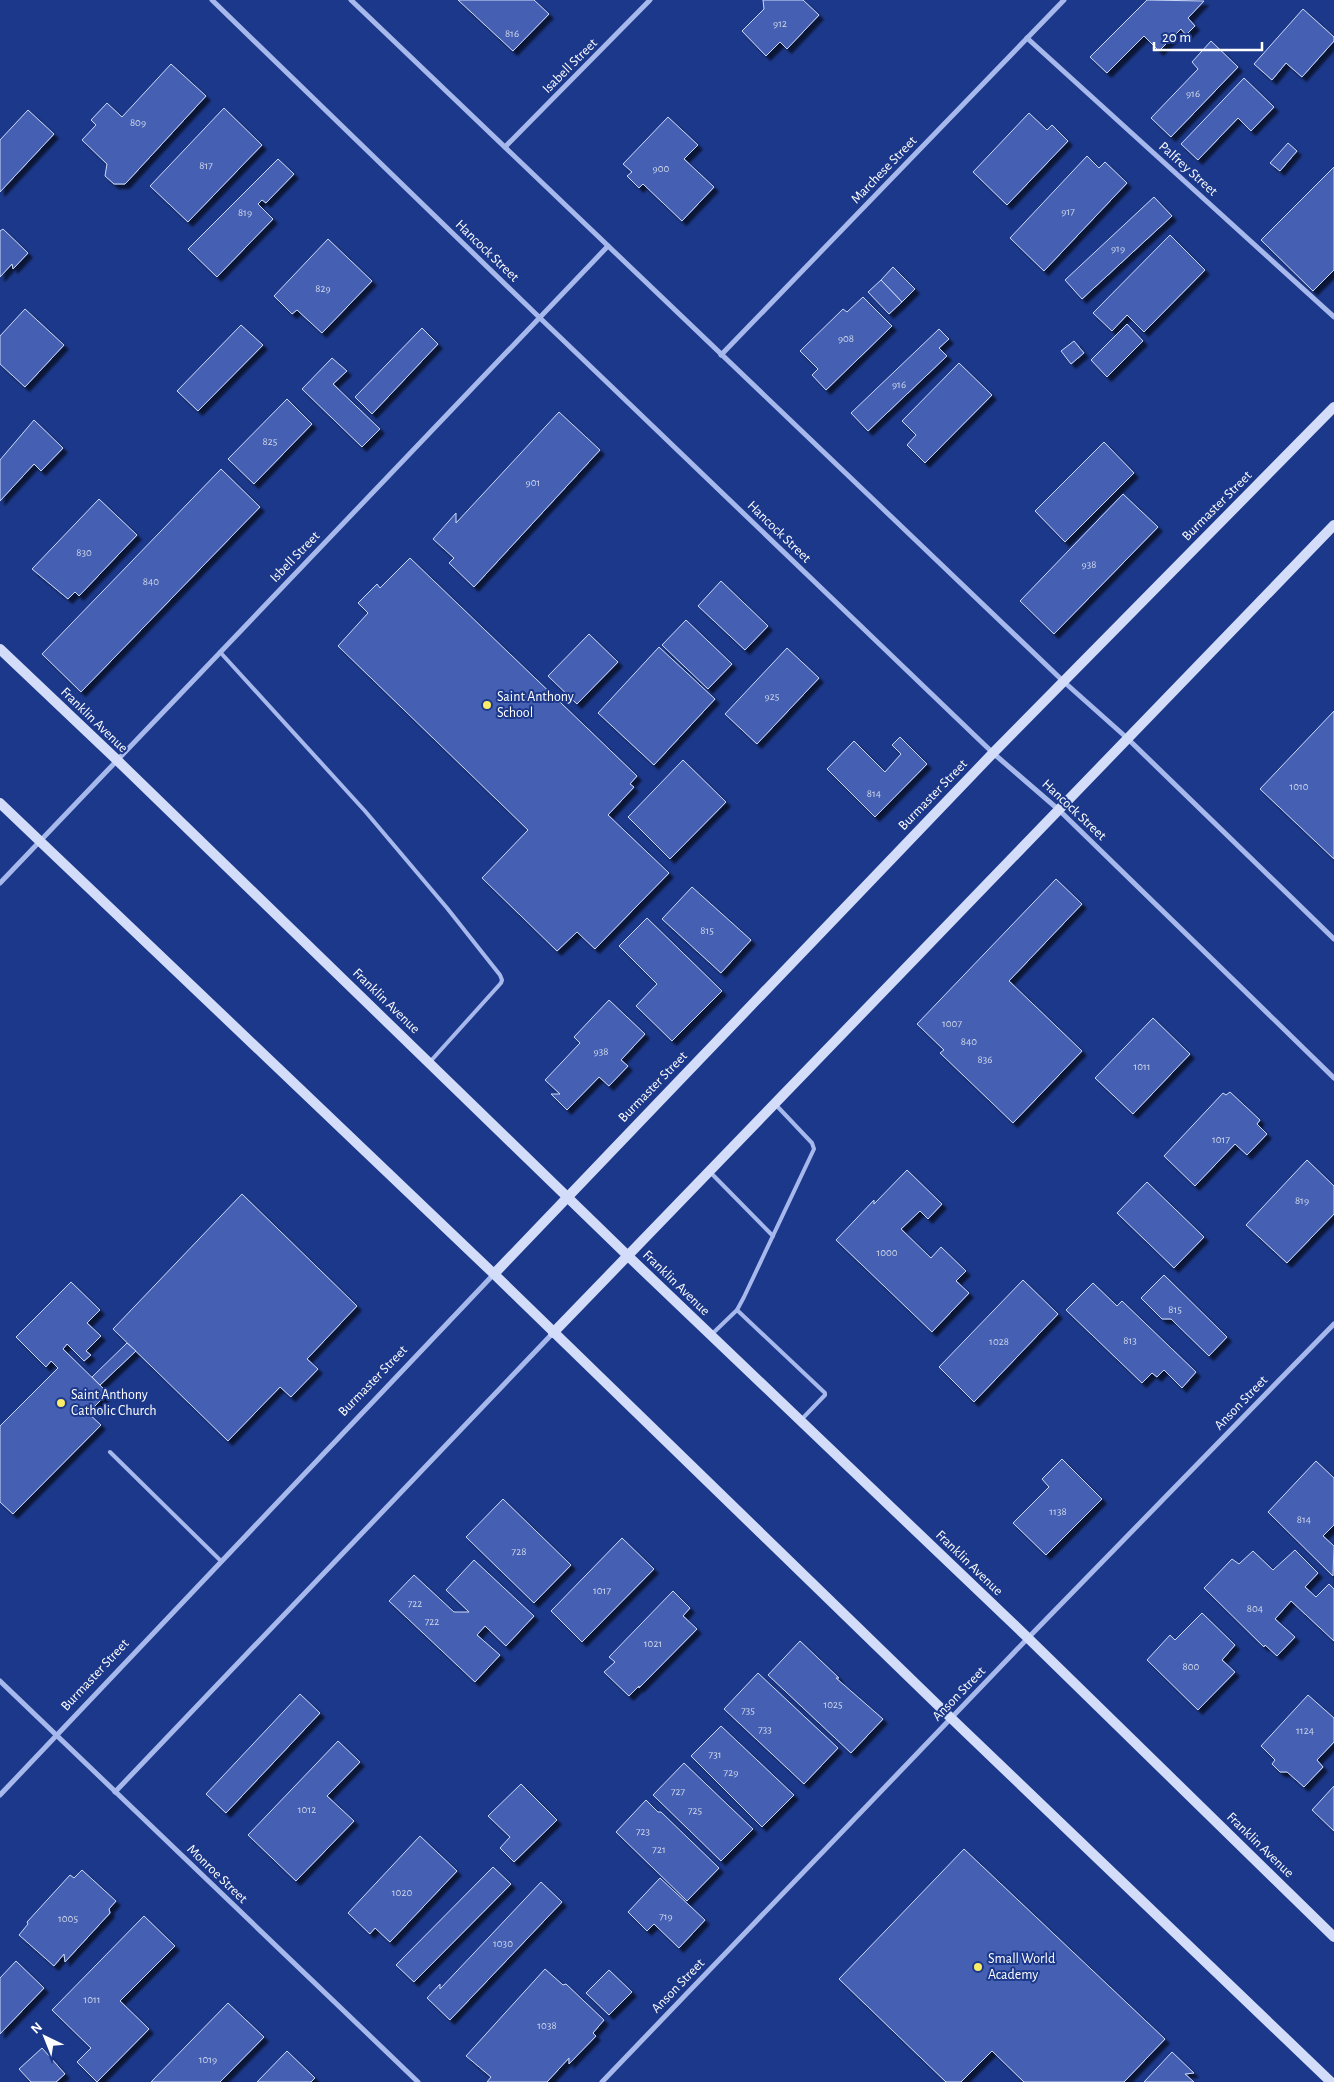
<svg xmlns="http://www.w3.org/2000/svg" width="1334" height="2082" font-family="'Alegreya Sans',sans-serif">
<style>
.building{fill:#4561b2;stroke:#ccd8f9;filter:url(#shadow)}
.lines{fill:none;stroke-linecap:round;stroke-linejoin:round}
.service{stroke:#a7b9ec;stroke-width:4}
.minor{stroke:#a7b9ec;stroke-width:5}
.secondary{stroke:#d3dcf9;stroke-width:10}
.poi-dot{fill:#fcec65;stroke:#1c388a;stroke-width:2}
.labels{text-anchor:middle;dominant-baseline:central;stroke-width:4;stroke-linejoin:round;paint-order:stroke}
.number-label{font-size:11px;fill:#d0d8ec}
.street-label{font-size:14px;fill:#fff;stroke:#1c388a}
.poi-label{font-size:14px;fill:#fff;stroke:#1c388a;text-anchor:start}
</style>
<defs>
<filter id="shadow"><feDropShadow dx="4.5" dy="4.5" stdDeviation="1" flood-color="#0009"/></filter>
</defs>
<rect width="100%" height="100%" fill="#1c388a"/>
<!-- building -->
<g class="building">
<path d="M458,0H534L549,14L513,51Z"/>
<path d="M763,0H803L819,15L787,49L780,42L766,56L742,31L764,9Z"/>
<path d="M1147,0L1204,1L1188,18L1195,26L1186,35L1181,29L1159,51L1144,36L1107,73L1090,57Z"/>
<path d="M1303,9L1334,37V41L1302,77L1286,63L1272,80L1254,64Z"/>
<path d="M1211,41L1238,67L1171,137L1151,118L1198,69L1192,62Z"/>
<path d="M171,64L206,96L127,182L125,184H114L105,176L107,164L82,140L96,125L91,120L107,103L122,117Z"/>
<path d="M1244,78L1274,107L1251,131L1238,118L1198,160L1181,144Z"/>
<path d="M224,108L262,145L188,222L150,186Z"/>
<path d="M28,110L54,134L0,192V140Z"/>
<path d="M1029,113L1047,130L1052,125L1068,141L1007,205L973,172Z"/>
<path d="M668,117L698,145L684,159L714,187L682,221L643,184L639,188L627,176L632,172L623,164Z"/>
<path d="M1288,143L1297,151L1280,171L1270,163Z"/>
<path d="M1087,156L1099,168L1105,162L1127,183L1044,271L1010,238Z"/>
<path d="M278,159L294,174L266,203L262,200L258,204L273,219L217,277L188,249Z"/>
<path d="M1334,167V270L1313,291L1261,240Z"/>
<path d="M1154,197L1172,216L1082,299L1065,280Z"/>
<path d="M3,229L28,253L13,269L12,264L0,277V231Z"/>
<path d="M1170,235L1205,270L1144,332L1127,315L1112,331L1093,313Z"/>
<path d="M328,239L372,281L322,333L297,310L292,314L274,296Z"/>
<path d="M893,267L915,289L902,302L881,280Z"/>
<path d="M881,280L902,302L889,314L868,292Z"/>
<path d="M863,297L892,326L826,390L812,375L818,369L800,351L843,309L847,312Z"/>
<path d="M25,309L64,345L25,387L0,364V336Z"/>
<path d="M1127,324L1143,341L1107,377L1091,360Z"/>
<path d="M241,325L263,345L198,411L177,391Z"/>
<path d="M422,328L438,344L372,414L355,397Z"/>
<path d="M939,329L949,339L939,348L947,356L868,431L851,413Z"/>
<path d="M1074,341L1084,353L1071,364L1061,351Z"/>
<path d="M332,358L347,371L333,384L380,429L362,447L302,389Z"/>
<path d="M959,363L992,395L925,463L907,445L916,435L902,421Z"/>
<path d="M287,399L312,424L254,484L228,459Z"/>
<path d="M559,412L600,450L474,587L449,563L454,558L433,539L456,513V523Z"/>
<path d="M34,420L63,448L41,471L34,464L0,501V460Z"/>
<path d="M1104,442L1134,473L1065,542L1035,511Z"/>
<path d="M221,469L260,507L81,692L42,654Z"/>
<path d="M1123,494L1158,527L1054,634L1020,601Z"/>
<path d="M99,499L137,535L79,596L75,592L68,599L32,569Z"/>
<path d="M410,558L637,776L630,784L634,787L608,815L669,873L595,949L577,932L557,951L482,878L528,830L338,646L368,613L358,603L377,584L380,588Z"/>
<path d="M721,581L768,626L745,650L698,606Z"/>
<path d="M686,620L732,664L708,689L662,645Z"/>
<path d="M589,634L618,662L577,704L548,676Z"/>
<path d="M659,647L715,699L654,765L598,713Z"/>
<path d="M787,648L819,678L757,744L725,714Z"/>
<path d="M1334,711V859L1260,789Z"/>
<path d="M900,737L927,764L875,817L827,769L854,741L885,772L901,754L892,745Z"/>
<path d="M683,760L726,802L670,859L628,817Z"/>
<path d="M1056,879L1082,904L1009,981L1082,1051L1013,1123L940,1053L944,1050L917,1024Z"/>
<path d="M692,887L751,940L721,973L662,919Z"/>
<path d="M647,918L722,991L672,1041L636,1006L657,984L619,946Z"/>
<path d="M609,1000L645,1034L621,1060L628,1066L609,1086L599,1077L567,1110L551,1094H560L545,1080L580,1043L574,1037Z"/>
<path d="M1153,1018L1190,1054L1133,1114L1095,1078Z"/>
<path d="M1230,1092L1260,1120L1257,1124L1267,1134L1247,1155L1235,1144L1195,1186L1164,1156L1223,1093L1226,1095Z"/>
<path d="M1307,1160L1334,1186V1214L1287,1263L1246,1225Z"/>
<path d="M907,1170L942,1204L928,1219L920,1211L901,1229L931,1258L941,1247L966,1271L956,1281L969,1293L932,1332L836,1240L874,1200V1204Z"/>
<path d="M1147,1182L1204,1237L1174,1268L1117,1213Z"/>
<path d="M242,1194L357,1306L307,1359L318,1369L291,1397L280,1387L228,1441L113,1329Z"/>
<path d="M1164,1275L1227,1337L1209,1356L1171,1319H1162L1141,1298Z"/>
<path d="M1023,1280L1058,1314L974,1402L939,1367Z"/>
<path d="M71,1282L100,1310L87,1323L101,1336L86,1351L91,1355L84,1361L67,1344L63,1349L108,1393L88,1413L101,1425L13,1514L0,1502V1426L58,1368L51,1361L46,1367L16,1337Z"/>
<path d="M1093,1283L1117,1306L1122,1301L1196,1372L1182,1388L1164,1370L1157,1377L1152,1373L1142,1383L1066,1310Z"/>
<path d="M127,1343L136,1351L100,1385L92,1377Z"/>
<path d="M1062,1459L1102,1499L1046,1555L1013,1523L1049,1487L1042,1479Z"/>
<path d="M1316,1461L1334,1478V1525L1323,1536L1334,1546L1333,1576L1268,1512Z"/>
<path d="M503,1499L571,1565L534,1603L466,1537Z"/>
<path d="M622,1538L654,1569L582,1642L551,1611Z"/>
<path d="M1295,1550L1318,1573L1305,1587L1316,1597L1329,1584L1334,1589V1641L1291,1601L1275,1619L1295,1637L1277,1656L1265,1645L1264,1647L1204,1588L1232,1559L1239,1564L1253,1551L1273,1570Z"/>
<path d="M474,1560L534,1616L506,1646L485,1626L477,1635L500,1655L475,1682L389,1601L414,1575L454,1612H469L446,1590Z"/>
<path d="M673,1591L690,1608L683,1616L697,1629L639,1688V1686L629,1696L604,1672L615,1662L609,1657Z"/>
<path d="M1202,1613L1235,1645L1222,1660L1235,1672L1198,1710L1147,1660L1170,1635L1175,1640Z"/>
<path d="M800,1641L839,1678H836L883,1719L851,1753L768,1675Z"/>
<path d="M758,1673L838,1748L804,1784L724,1709Z"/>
<path d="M300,1694L320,1713L226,1813L206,1794Z"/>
<path d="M1308,1695L1334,1718V1742L1317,1760L1323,1767L1304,1787L1287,1772H1280L1272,1764L1275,1760L1261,1746Z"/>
<path d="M721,1726L794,1795L762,1827L691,1756Z"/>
<path d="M338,1741L360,1762L327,1796L354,1821L296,1881L248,1835Z"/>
<path d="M684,1763L753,1829L721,1861L653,1795Z"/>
<path d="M521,1784L557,1820L514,1862L500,1848L510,1837L488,1816Z"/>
<path d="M1334,1786V1831L1312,1810Z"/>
<path d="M646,1800L658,1812H661L719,1868L687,1901L616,1832Z"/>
<path d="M420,1836L457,1871L390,1942L375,1928L370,1934L348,1913Z"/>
<path d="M964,1849L1165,2039L1124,2082H1024L992,2051L961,2082H946L839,1979Z"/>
<path d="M493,1867L511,1884L414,1982L396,1965Z"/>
<path d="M82,1870L116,1901L109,1909L110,1913L65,1962L64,1954L54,1966L19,1935L28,1924L27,1922L70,1875L74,1878Z"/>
<path d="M660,1878L705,1920L679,1948L654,1924L647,1931L628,1912Z"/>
<path d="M541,1882L562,1902L450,2020L427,1998L440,1984V1989Z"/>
<path d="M144,1916L175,1946L120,2001L149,2029L97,2082L77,2062L91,2048L52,2010Z"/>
<path d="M16,1961L44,1988L0,2034V1978Z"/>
<path d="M545,1969L563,1985L566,1984L604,2020L593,2033L596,2036L569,2064V2058L547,2082H487L491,2077L466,2056Z"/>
<path d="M609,1970L632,1992L609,2015L586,1993Z"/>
<path d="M228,2003L264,2037L220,2082H151Z"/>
<path d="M42,2048L65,2074L56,2082H31L19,2069Z"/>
<path d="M287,2051L315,2078L311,2082H257Z"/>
<path d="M1172,2052L1194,2073L1185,2074L1194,2082H1144Z"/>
</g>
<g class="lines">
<!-- service -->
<g class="service">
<path d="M220,652L365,811L447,908L500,975L502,980L501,983L429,1063"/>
<path d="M710,1172L773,1236"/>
<path d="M737,1310L825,1393V1395L801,1420"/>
<path d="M711,1335L737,1310L744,1297L814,1149L812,1143L776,1105"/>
<path d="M110,1452L221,1561"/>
</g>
<!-- minor -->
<g class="minor">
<path d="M212,0L540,318L993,753L1059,810L1334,1078"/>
<path d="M351,0L1063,681L1127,738L1334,939"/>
<path d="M1027,38L1334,317"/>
<path d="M505,147L650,0"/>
<path d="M721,355L1064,0"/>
<path d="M0,883L608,246"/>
<path d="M0,1681L418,2082"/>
<path d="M115,1792L553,1333"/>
<path d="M0,1795L494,1274"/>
<path d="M602,2082L1028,1638L1334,1324"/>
</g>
<!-- secondary -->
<g class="secondary">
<path d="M0,649L117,760L627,1255L1028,1638L1334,1937"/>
<path d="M0,803L494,1274L951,1718L1331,2082"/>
<path d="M494,1274L993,753L1334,407"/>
<path d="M553,1333L1334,525"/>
</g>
</g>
<!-- markers -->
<g class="poi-dot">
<circle cx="487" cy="705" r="5"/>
<circle cx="61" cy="1403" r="5"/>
<circle cx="978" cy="1967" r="5"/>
</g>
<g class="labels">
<!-- number labels -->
<g class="number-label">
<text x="780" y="23">912</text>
<text x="512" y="33">816</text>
<text x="1193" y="93">916</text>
<text x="138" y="122">809</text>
<text x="206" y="165">817</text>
<text x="661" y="168">900</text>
<text x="1068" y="211">917</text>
<text x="245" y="212">819</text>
<text x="1118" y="248">919</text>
<text x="323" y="288">829</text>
<text x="846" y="338">908</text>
<text x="899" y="384">916</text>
<text x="270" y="441">825</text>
<text x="533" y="482">901</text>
<text x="84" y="552">830</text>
<text x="1089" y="564">938</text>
<text x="151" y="581">840</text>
<text x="772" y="696">925</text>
<text x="1299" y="786">1010</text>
<text x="874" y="793">814</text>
<text x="707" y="930">815</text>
<text x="952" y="1023">1007</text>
<text x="969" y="1041">840</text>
<text x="601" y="1051">938</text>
<text x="985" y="1059">836</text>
<text x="1142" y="1066">1011</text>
<text x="1221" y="1139">1017</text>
<text x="1302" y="1200">819</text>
<text x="887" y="1252">1000</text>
<text x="1175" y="1309">815</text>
<text x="1130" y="1340">813</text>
<text x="999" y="1341">1028</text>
<text x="1058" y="1511">1138</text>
<text x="1304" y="1519">814</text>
<text x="519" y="1551">728</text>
<text x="602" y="1590">1017</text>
<text x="415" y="1603">722</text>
<text x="1255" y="1608">804</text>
<text x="432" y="1621">722</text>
<text x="653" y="1643">1021</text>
<text x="1191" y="1666">800</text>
<text x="833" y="1704">1025</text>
<text x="748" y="1710">735</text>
<text x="765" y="1729">733</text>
<text x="1305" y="1730">1124</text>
<text x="715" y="1754">731</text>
<text x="731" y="1772">729</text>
<text x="678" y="1791">727</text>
<text x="307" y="1809">1012</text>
<text x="695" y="1810">725</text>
<text x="643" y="1831">723</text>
<text x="659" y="1849">721</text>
<text x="402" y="1892">1020</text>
<text x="666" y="1916">719</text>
<text x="68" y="1918">1005</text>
<text x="503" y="1943">1030</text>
<text x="92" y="1999">1011</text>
<text x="547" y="2025">1038</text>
<text x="208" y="2059">1019</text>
</g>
<!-- street labels -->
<g class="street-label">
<text transform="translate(570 66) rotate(-45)">Isabell Street</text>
<text transform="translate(1188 169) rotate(42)">Palfrey Street</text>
<text transform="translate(884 170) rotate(-46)">Marchese Street</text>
<text transform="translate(487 251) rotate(44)">Hancock Street</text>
<text transform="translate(1217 506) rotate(-45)">Burmaster Street</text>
<text transform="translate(779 532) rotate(44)">Hancock Street</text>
<text transform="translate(295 557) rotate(-46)">Isbell Street</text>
<text transform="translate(94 720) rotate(44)">Franklin Avenue</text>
<text transform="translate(933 795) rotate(-46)">Burmaster Street</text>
<text transform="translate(1074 810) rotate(43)">Hancock Street</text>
<text transform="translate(386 1001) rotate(44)">Franklin Avenue</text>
<text transform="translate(653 1087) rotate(-46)">Burmaster Street</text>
<text transform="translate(676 1283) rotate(44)">Franklin Avenue</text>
<text transform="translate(373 1381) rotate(-46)">Burmaster Street</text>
<text transform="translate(1241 1403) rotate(-46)">Anson Street</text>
<text transform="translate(969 1563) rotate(44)">Franklin Avenue</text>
<text transform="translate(95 1675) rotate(-47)">Burmaster Street</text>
<text transform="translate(959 1694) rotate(-46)">Anson Street</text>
<text transform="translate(1260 1845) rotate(44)">Franklin Avenue</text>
<text transform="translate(217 1874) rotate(44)">Monroe Street</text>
<text transform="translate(678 1986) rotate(-46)">Anson Street</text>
</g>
<!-- poi labels -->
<g class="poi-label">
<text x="497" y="697">Saint Anthony<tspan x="497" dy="16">School</tspan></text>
<text x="71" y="1395">Saint Anthony<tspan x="71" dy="16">Catholic Church</tspan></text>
<text x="988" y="1959">Small World<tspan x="988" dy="16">Academy</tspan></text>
</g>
</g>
<!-- north arrow -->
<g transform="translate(45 2037) rotate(317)" stroke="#1c388a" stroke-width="4" paint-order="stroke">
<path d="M0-4L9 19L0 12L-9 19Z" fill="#ffffff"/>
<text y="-8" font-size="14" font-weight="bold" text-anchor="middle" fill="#ffffff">N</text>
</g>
<!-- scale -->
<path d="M1154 42v8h108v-8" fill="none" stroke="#ffffff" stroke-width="2.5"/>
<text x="1162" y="42" font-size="15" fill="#ffffff" stroke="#1c388a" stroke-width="4" paint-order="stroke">20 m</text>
</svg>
